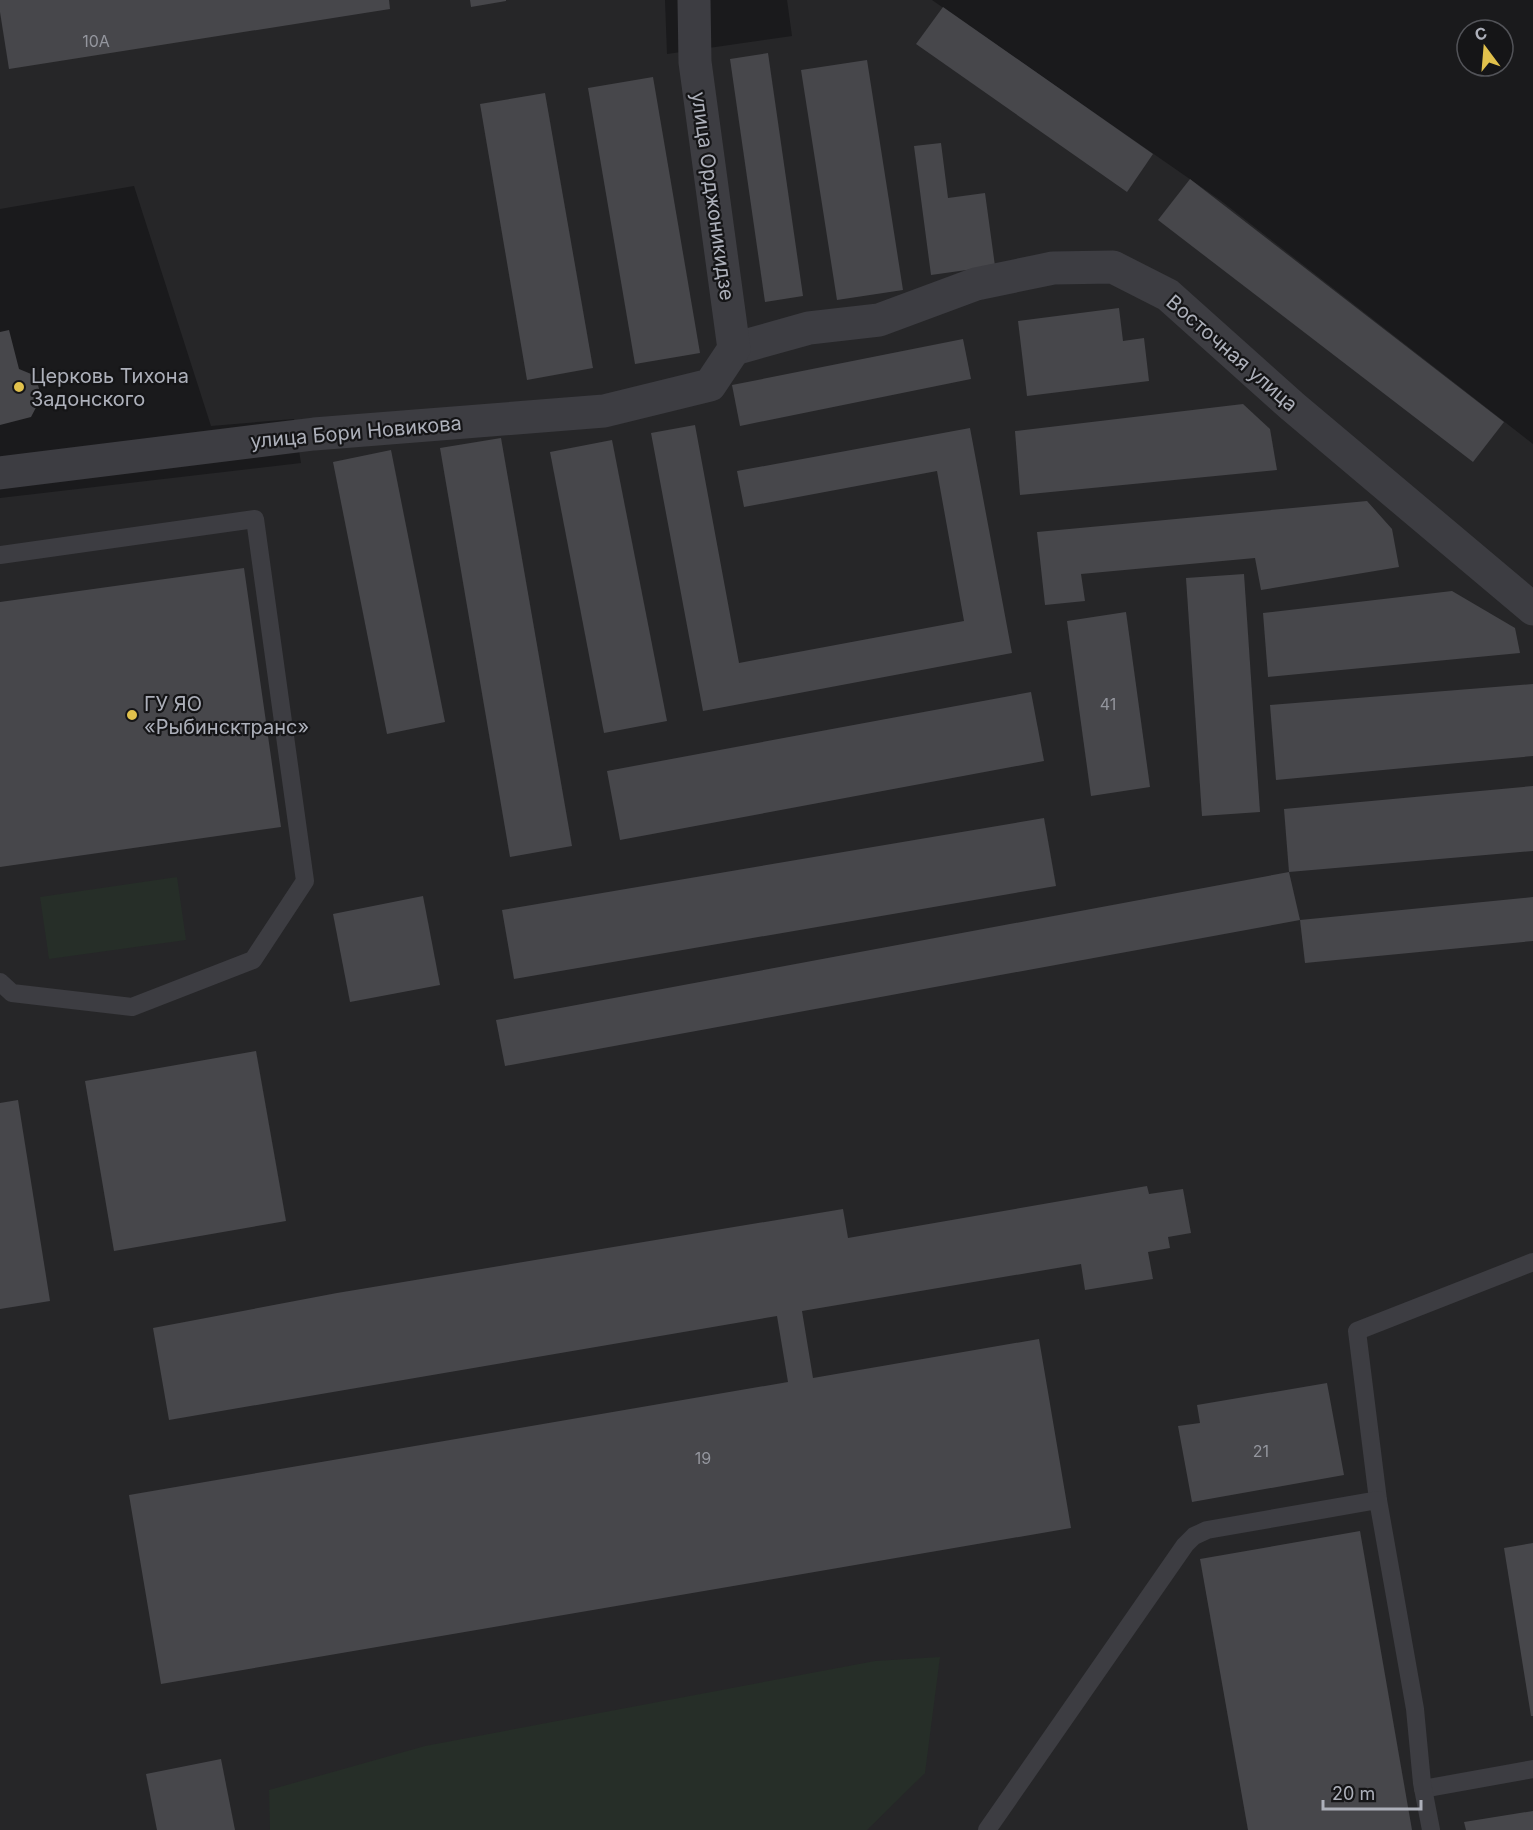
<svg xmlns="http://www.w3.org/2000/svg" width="1533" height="1830" font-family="Inter,sans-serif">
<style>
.built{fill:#262628}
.green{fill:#262e28}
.building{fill:#47474b}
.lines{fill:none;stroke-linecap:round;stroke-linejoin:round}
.service{stroke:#3d3d42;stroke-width:18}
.minor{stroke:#3d3d42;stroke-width:33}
.poi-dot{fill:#e1c14c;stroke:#151517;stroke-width:2}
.labels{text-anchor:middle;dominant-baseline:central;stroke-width:4.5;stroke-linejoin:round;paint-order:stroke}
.number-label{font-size:16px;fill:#94969e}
.street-label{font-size:20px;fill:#adb0ba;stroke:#151517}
.poi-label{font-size:20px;fill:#adb0ba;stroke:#151517;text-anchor:start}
</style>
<rect width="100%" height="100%" fill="#1a1a1c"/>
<!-- built -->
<path class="built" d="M0,0H665L667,54L792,36L787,0H932L1220,200L1533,444V1830H0V498L301,463L294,419L211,426L134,186L0,209Z"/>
<!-- green -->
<g class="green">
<path d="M177,877L186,940L49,959L40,897Z"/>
<path d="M940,1657L925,1773L867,1830H270L269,1790L425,1746L875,1661Z"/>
</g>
<!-- building -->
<g class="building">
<path d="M0,0H389L390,9L9,69L0,12Z"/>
<path d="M470,0H506V1L471,7Z"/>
<path d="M943,7L1153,154L1127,192L916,44Z"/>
<path d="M768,53L803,296L765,302L730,59Z"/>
<path d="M867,60L903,290L837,300L801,70Z"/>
<path d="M653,77L700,353L635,364L588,88Z"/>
<path d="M545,93L593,368L527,380L480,104Z"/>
<path d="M941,143L948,198L985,193L995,266L931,275L914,146Z"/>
<path d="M1190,179L1504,422L1473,462L1158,220Z"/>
<path d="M1119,308L1123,341L1144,338L1149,381L1027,396L1018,321Z"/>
<path d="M9,330L19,369L36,376L41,398L31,417L0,425V332Z"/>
<path d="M963,339L971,379L740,426L732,385Z"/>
<path d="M1243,404L1270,429L1277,470L1020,495L1015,431Z"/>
<path d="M695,425L739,663L964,621L937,471L744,507L737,471L970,428L1012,653L703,711L651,433Z"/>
<path d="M501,438L572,846L510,857L440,448Z"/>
<path d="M612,440L667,721L604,733L550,452Z"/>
<path d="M391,450L445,722L387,734L333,462Z"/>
<path d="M1367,501L1392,529L1399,567L1261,590L1255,558L1081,574L1085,601L1045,605L1037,532Z"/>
<path d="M244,568L281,827L0,867V602Z"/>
<path d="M1244,574L1260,812L1202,816L1186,578Z"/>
<path d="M1452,591L1515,628L1520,653L1268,677L1263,613Z"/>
<path d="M1126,612L1150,787L1091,796L1067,621Z"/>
<path d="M1533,684V756L1276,780L1270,705Z"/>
<path d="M1031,692L1044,761L620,840L607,771Z"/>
<path d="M1533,786V851L1289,872L1284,809Z"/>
<path d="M1044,818L1056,886L514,979L502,910Z"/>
<path d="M1289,872L1300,920L505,1066L496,1020Z"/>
<path d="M423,896L440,985L350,1002L333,914Z"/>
<path d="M1533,897V941L1305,963L1300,920Z"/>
<path d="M256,1051L286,1221L114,1251L85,1081Z"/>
<path d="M18,1100L50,1301L0,1309V1103Z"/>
<path d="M1147,1186L1149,1194L1183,1189L1191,1233L1168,1237L1170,1248L1148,1252L1153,1279L1085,1290L1081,1264L802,1311L813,1378L1039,1339L1071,1528L161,1684L129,1495L788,1382L777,1316L169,1420L153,1328L337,1293L843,1209L848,1238Z"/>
<path d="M1327,1383L1344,1475L1192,1502L1178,1426L1200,1423L1197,1405Z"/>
<path d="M1360,1531L1412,1830H1248L1200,1559Z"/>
<path d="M1533,1543V1716H1531L1504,1548Z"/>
<path d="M221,1759L235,1830H157L146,1774Z"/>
<path d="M1533,1811V1830H1466L1464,1822Z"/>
</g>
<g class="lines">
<!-- service -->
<g class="service">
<path d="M0,555L255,519L305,881L253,960L132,1007L12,993L0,982"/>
<path d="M1378,1500L1357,1331L1533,1262"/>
<path d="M1423,1789L1533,1769"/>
<path d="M987,1830L1185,1545L1194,1536L1207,1530L1378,1500L1415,1709L1422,1783L1431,1830"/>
</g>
<!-- minor -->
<g class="minor">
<path d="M734,349L809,328L879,320L976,284L1053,268L1113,267L1168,295L1292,406L1533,609"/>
<path d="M0,473L314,434L604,411L710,385L734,349L695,62L694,0"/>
</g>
</g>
<!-- markers -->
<g class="poi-dot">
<circle cx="19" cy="387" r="6"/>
<circle cx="132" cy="715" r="6"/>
</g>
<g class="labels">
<!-- number labels -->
<g class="number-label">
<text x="96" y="41">10А</text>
<text x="1108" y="704">41</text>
<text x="1261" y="1451">21</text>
<text x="703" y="1458">19</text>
</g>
<!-- street labels -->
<g class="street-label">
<text transform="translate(713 196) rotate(82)">улица Орджоникидзе</text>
<text transform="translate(1232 353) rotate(41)">Восточная улица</text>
<text transform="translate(356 432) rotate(-5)">улица Бори Новикова</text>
</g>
<!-- poi labels -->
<g class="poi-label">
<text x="31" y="376">Церковь Тихона<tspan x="31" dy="23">Задонского</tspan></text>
<text x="144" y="704">ГУ ЯО<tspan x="144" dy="23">«Рыбинсктранс»</tspan></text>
</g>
</g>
<!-- north arrow -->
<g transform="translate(1485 48) rotate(344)"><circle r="28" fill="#151517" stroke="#525358" stroke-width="1.5"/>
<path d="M0-4.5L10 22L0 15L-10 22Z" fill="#e1c14c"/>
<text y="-9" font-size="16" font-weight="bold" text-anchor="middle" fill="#adb0ba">С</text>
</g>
<!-- scale -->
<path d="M1323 1800v9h98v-9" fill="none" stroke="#adb0ba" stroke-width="3"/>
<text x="1332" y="1800" font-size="18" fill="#adb0ba" stroke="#151517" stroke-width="4.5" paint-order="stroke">20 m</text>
</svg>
